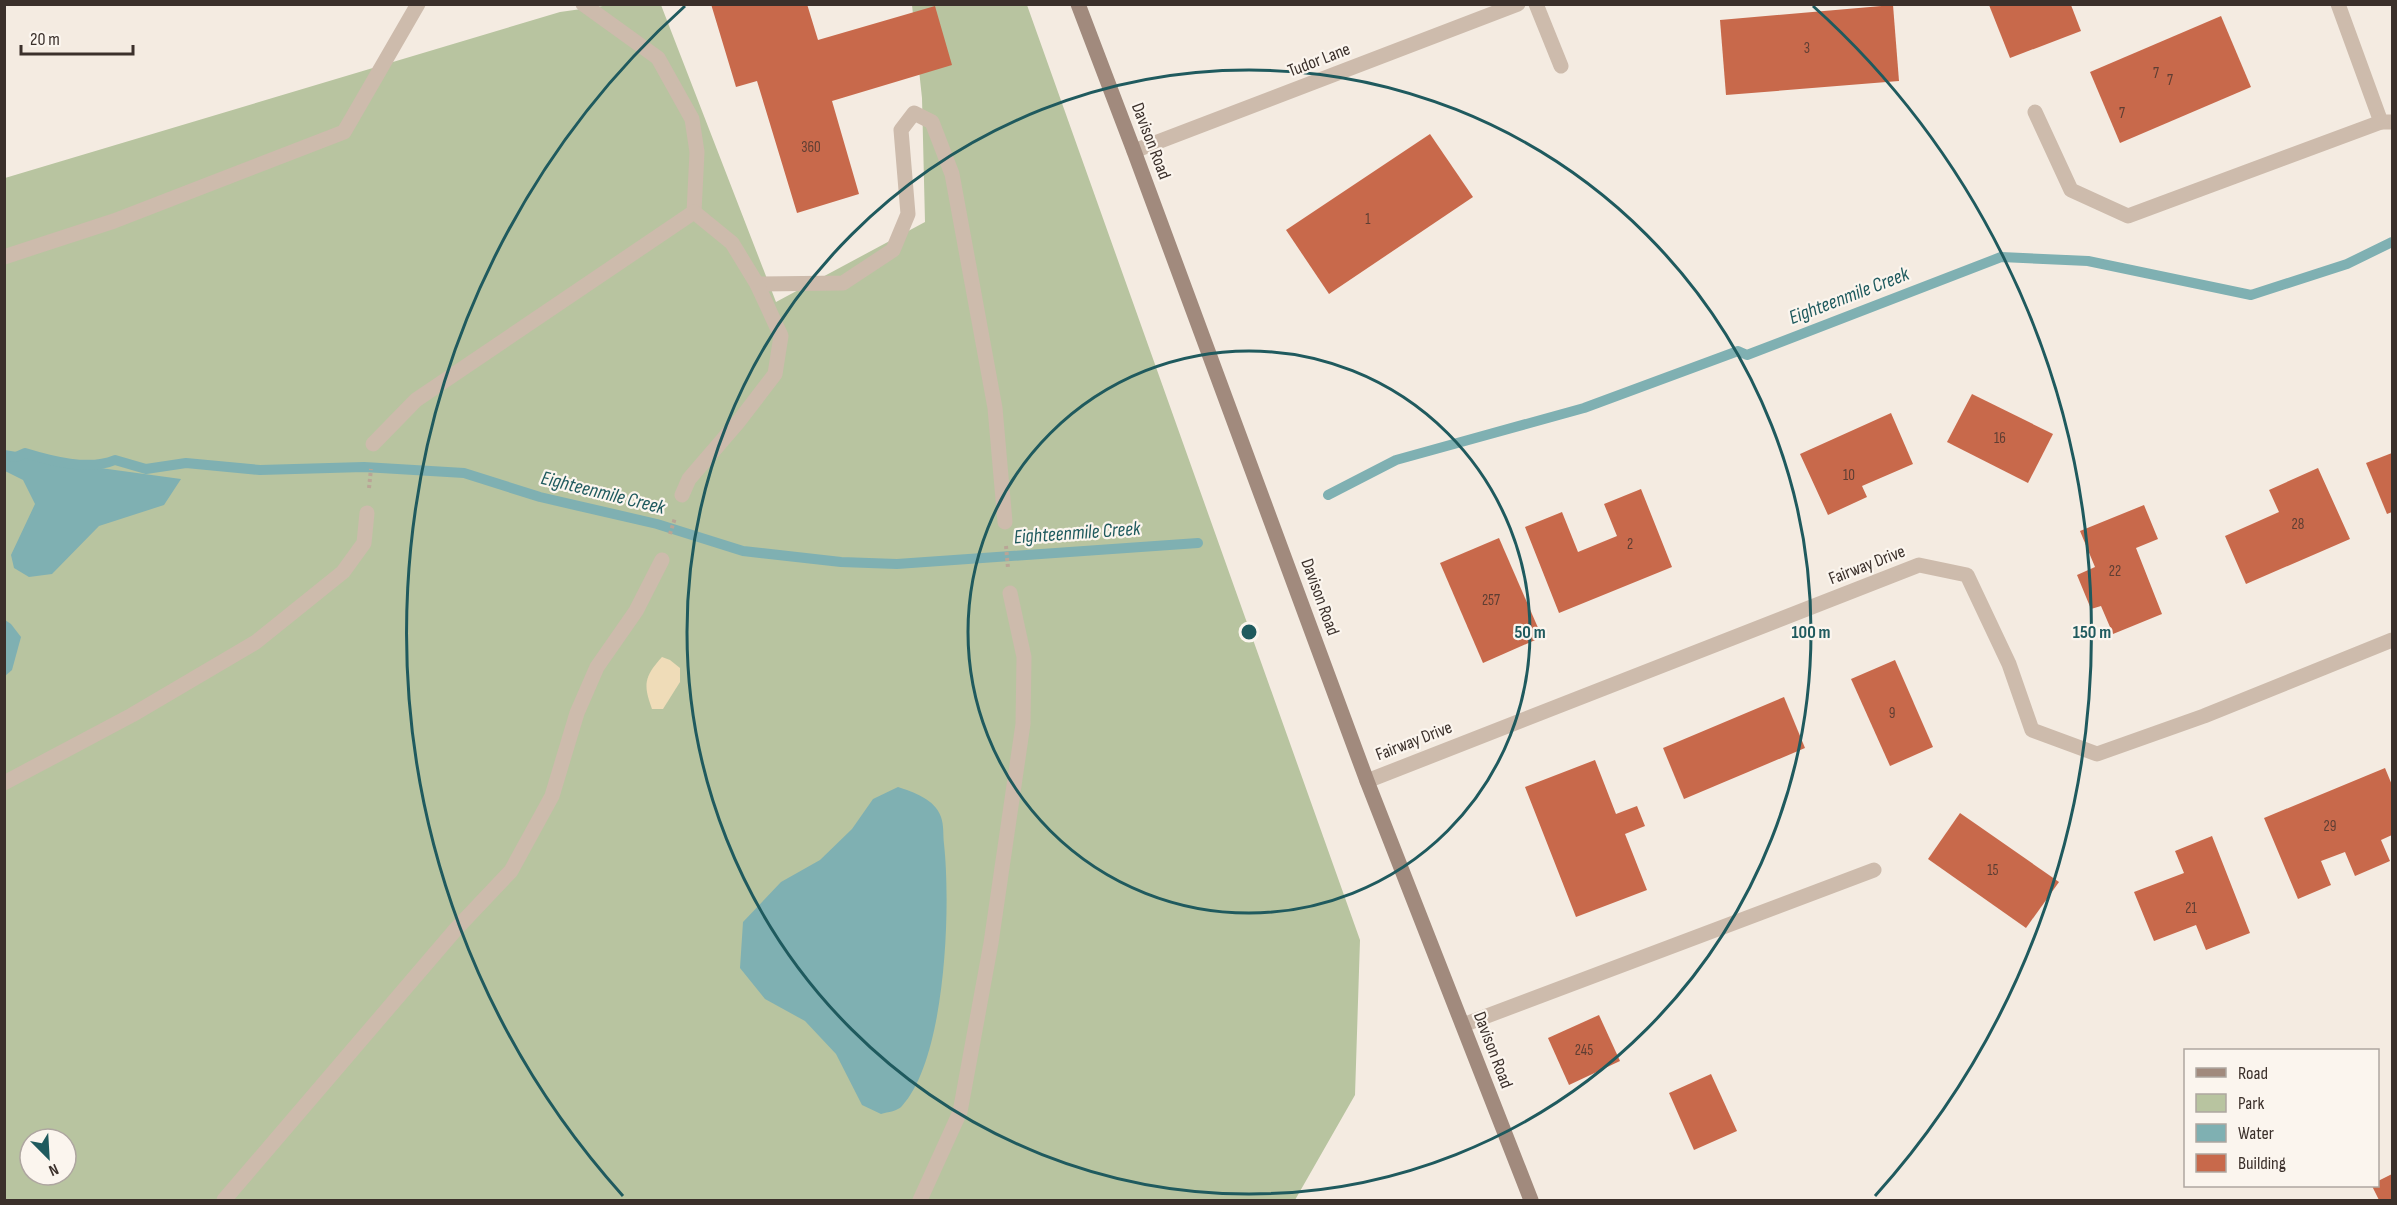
<svg xmlns="http://www.w3.org/2000/svg" width="2397" height="1205" font-family="'Sofia Sans Condensed',sans-serif">
<style>
.green{fill:#b8c4a0;fill-rule:evenodd}
.sand{fill:#efdcb8}
.water{fill:#7fb0b2}
.lines{fill:none;stroke-linecap:round;stroke-linejoin:round}
.stream{stroke:#7fb0b2;stroke-width:10}
.building{fill:#c8694b}
.path{stroke:#b9a596;stroke-width:4;stroke-dasharray:3 3;stroke-linecap:butt}
.lane{stroke:#cdbbac;stroke-width:15}
.street{stroke:#cdbbac;stroke-width:15}
.secondary{stroke:#a18a7d;stroke-width:15}
.ring{fill:none;stroke:#1f5a5e;stroke-width:3}
.labels{text-anchor:middle;dominant-baseline:central;stroke-width:4.5;stroke-linejoin:round;paint-order:stroke}
.number-label{font-size:15px;fill:#5e3e33}
.street-label{font-size:18px;fill:#3b302b;stroke:#fbf5ee}
.water-label{font-size:20px;font-style:italic;fill:#1f5a5e;stroke:#fbf5ee}
.centre{fill:#1f5a5e;stroke:#fbf5ee;stroke-width:3}
.ring-label{font-size:18px;text-anchor:middle;font-weight:bold;fill:#1f5a5e;stroke:#fbf5ee;stroke-width:4.5;stroke-linejoin:round;paint-order:stroke}
</style>
<rect width="100%" height="100%" fill="#f4ebe1"/>
<!-- green -->
<path class="green" d="M610,5H661L776,302L925,222L922,98L912,5H1027L1360,940L1355,1095L1295,1200H5V178L560,12ZM30,1139H66V1175H30Z"/>
<!-- sand -->
<path class="sand" d="M662,657L670,660L680,668V682L663,709H652C643,684 644,677 662,657Z"/>
<!-- water -->
<g class="water">
<path d="M4,455H5L181,479L164,505L99,526L52,574L29,577L14,568L11,555L35,504L23,480L5,471Z"/>
<path d="M5,620L11,624L21,637L12,670L5,676Z"/>
<path d="M898,787C913,792 935,799 941,817C944,825 943,836 944,844C951,907 946,1058 902,1106C898,1111 888,1112 881,1114L862,1105L836,1054L805,1021L765,999L740,968L743,922L781,882L820,860L852,829L873,799Z"/>
</g>
<g class="lines">
<!-- stream -->
<g class="stream">
<path d="M4,455L16,457L25,453C51,461 89,471 115,460L146,469L186,463L260,470L364,467L464,473L540,497L657,524L743,551L841,562L897,564L1198,543"/>
<path d="M1328,495L1396,460L1584,408L1738,351L1747,355L2001,257L2088,261L2251,295L2347,264L2392,242"/>
</g>
</g>
<!-- building -->
<g class="building">
<path d="M711,4H807L818,40L935,6L952,65L832,101L859,194L797,213L757,81L736,87Z"/>
<path d="M1893,5L1899,81L1726,95L1720,20Z"/>
<path d="M1989,5H2071L2081,31L2010,58Z"/>
<path d="M2221,16L2251,87L2120,143L2090,72Z"/>
<path d="M1430,134L1473,197L1329,294L1286,230Z"/>
<path d="M1972,394L2053,434L2028,483L1947,442Z"/>
<path d="M1891,413L1913,464L1862,486L1867,497L1828,515L1800,454Z"/>
<path d="M2392,453V512L2387,514L2366,463Z"/>
<path d="M2318,468L2350,539L2246,584L2225,536L2279,512L2269,490Z"/>
<path d="M1641,489L1672,567L1559,613L1525,527L1562,512L1578,552L1617,536L1604,504Z"/>
<path d="M2144,505L2158,539L2136,548L2162,614L2113,634L2101,606L2091,609L2077,575L2095,567L2080,531Z"/>
<path d="M1499,538L1542,637L1483,663L1440,563Z"/>
<path d="M1895,660L1933,747L1890,766L1851,679Z"/>
<path d="M1784,697L1805,748L1684,799L1663,748Z"/>
<path d="M1595,760L1616,814L1637,806L1645,826L1625,834L1647,890L1576,917L1525,787Z"/>
<path d="M2385,768L2392,785V835L2381,840L2390,861L2355,876L2345,852L2321,861L2331,885L2298,899L2264,818Z"/>
<path d="M1960,813L2059,882L2026,928L1928,859Z"/>
<path d="M2212,836L2250,933L2206,950L2196,925L2154,941L2134,892L2184,873L2175,851Z"/>
<path d="M1599,1015L1620,1061L1569,1085L1548,1038Z"/>
<path d="M1711,1074L1737,1131L1694,1150L1669,1093Z"/>
<path d="M2392,1174V1200H2379L2372,1186H2378V1181Z"/>
</g>
<g class="lines">
<!-- path -->
<g class="path">
<path d="M369,488L371,469"/>
<path d="M670,534L675,518"/>
<path d="M1006,546L1008,568"/>
</g>
<!-- lane -->
<g class="lane">
<path d="M583,4L658,58L692,119L697,152L694,212"/>
<path d="M1536,4L1561,66"/>
<path d="M2338,4L2381,122H2392"/>
<path d="M2035,112L2071,190L2128,216L2381,122"/>
<path d="M4,257L114,221L344,132L418,4"/>
<path d="M757,284L843,283L893,250L908,214L901,130L914,113L932,122L952,174L995,408L1005,522"/>
<path d="M373,444L416,400L694,212L732,243L757,284L781,336L775,374L739,421L689,479L682,495"/>
<path d="M4,783L132,715L256,642L343,572L364,543L367,513"/>
<path d="M1463,1025L1874,870"/>
<path d="M224,1200L456,929L511,871L552,796L577,713L597,667L636,611L662,560"/>
<path d="M920,1200L960,1112L991,943L1023,724L1024,657L1010,593"/>
</g>
<!-- street -->
<g class="street">
<path d="M1134,151L1518,4"/>
<path d="M1367,781L1919,565L1967,575L2009,664L2032,730L2097,754L2204,716L2392,640"/>
</g>
<!-- secondary -->
<path class="secondary" d="M1078,4L1134,151L1367,781L1531,1200"/>
</g>
<!-- distance rings -->
<g class="ring">
<circle cx="1249" cy="632" r="281"/>
<circle cx="1249" cy="632" r="562"/>
<path d="M623 1196A843 843 0 0 1 685 6M1813 6A843 843 0 0 1 1875 1196"/>
</g>
<g class="labels">
<!-- number labels -->
<g class="number-label">
<text x="1807" y="48">3</text>
<text x="2156" y="73">7</text>
<text x="2170" y="80">7</text>
<text x="2122" y="113">7</text>
<text x="811" y="147">360</text>
<text x="1368" y="219">1</text>
<text x="2000" y="438">16</text>
<text x="1849" y="475">10</text>
<text x="2298" y="524">28</text>
<text x="1630" y="544">2</text>
<text x="2115" y="571">22</text>
<text x="1491" y="600">257</text>
<text x="1892" y="713">9</text>
<text x="2330" y="826">29</text>
<text x="1993" y="870">15</text>
<text x="2191" y="908">21</text>
<text x="1584" y="1050">245</text>
</g>
<!-- street labels -->
<g class="street-label">
<text transform="translate(1319 60) rotate(-21)">Tudor Lane</text>
<text transform="translate(1151 141) rotate(69)">Davison Road</text>
<text transform="translate(1867 565) rotate(-21)">Fairway Drive</text>
<text transform="translate(1320 597) rotate(70)">Davison Road</text>
<text transform="translate(1414 741) rotate(-21)">Fairway Drive</text>
<text transform="translate(1493 1050) rotate(69)">Davison Road</text>
</g>
<!-- water labels -->
<g class="water-label">
<text transform="translate(1849 296) rotate(-21)">Eighteenmile Creek</text>
<text transform="translate(603 493) rotate(14)">Eighteenmile Creek</text>
<text transform="translate(1077 533) rotate(-4)">Eighteenmile Creek</text>
</g>
</g>
<circle cx="1249" cy="632" r="9" class="centre"/>
<g class="ring-label">
<text x="1530" y="638">50 m</text>
<text x="1811" y="638">100 m</text>
<text x="2092" y="638">150 m</text>
</g>
<!-- border -->
<rect width="2397" height="1205" fill="none" stroke="#3b302b" stroke-width="12"/>
<!-- legend -->
<rect x="2184" y="1049" width="195" height="138" fill="#fbf5ee" stroke="#aea6a0" stroke-width="1.5"/>
<rect x="2196" y="1068" width="30" height="9" fill="#a18a7d" stroke="#aea6a0" stroke-width="1.5"/>
<text x="2238" y="1079" font-size="18" fill="#3b302b">Road</text>
<rect x="2196" y="1094" width="30" height="18" fill="#b8c4a0" stroke="#aea6a0" stroke-width="1.5"/>
<text x="2238" y="1109" font-size="18" fill="#3b302b">Park</text>
<rect x="2196" y="1124" width="30" height="18" fill="#7fb0b2" stroke="#aea6a0" stroke-width="1.5"/>
<text x="2238" y="1139" font-size="18" fill="#3b302b">Water</text>
<rect x="2196" y="1154" width="30" height="18" fill="#c8694b" stroke="#aea6a0" stroke-width="1.5"/>
<text x="2238" y="1169" font-size="18" fill="#3b302b">Building</text>
<!-- north arrow -->
<g transform="translate(48 1157) rotate(156)"><circle r="28" fill="#fbf5ee" stroke="#aea6a0" stroke-width="1.5"/>
<path d="M0-4.5L10 22L0 15L-10 22Z" fill="#1f5a5e"/>
<text y="-9" font-size="16" font-weight="bold" text-anchor="middle" fill="#3b302b">N</text>
</g>
<!-- scale -->
<path d="M21 45v9h112v-9" fill="none" stroke="#3b302b" stroke-width="3"/>
<text x="30" y="45" font-size="18" fill="#3b302b" stroke="#fbf5ee" stroke-width="4.5" paint-order="stroke">20 m</text>
</svg>
